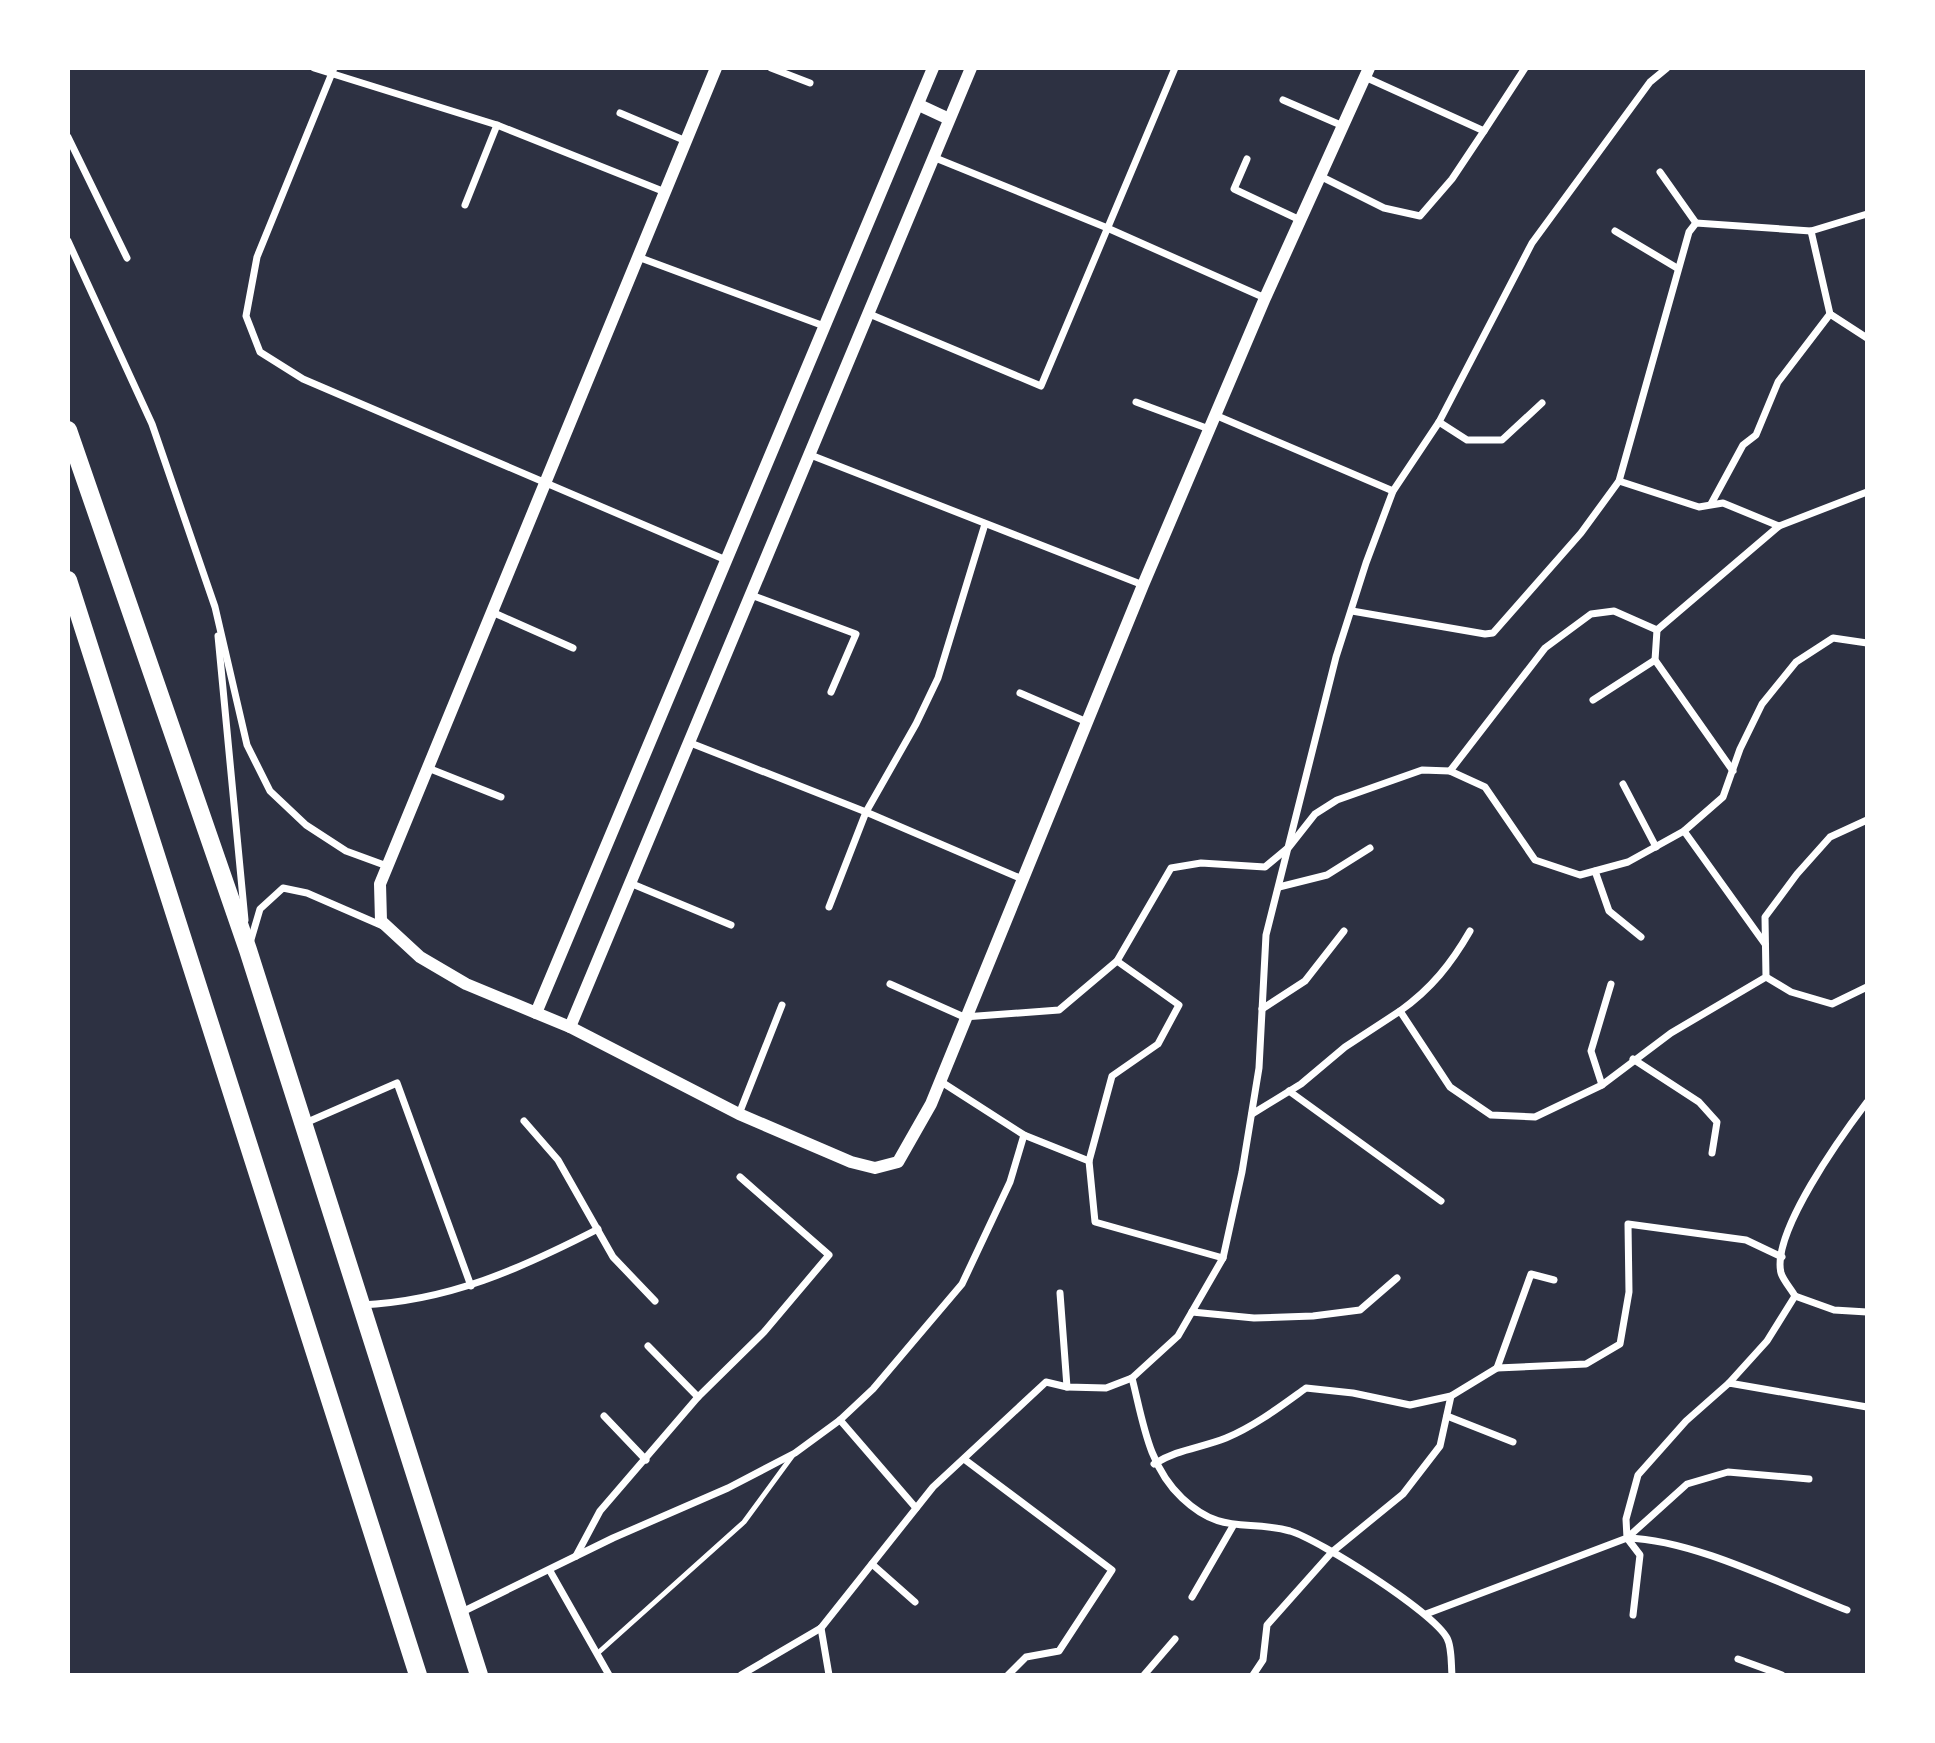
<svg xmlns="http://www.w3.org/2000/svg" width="1935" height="1743" font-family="Mulish,sans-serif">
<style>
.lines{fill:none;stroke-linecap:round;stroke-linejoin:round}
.service{stroke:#fff;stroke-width:5}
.minor{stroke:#fff;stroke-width:7}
.tertiary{stroke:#fff;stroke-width:12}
.primary{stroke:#fff;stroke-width:18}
</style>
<rect width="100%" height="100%" fill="#2d3142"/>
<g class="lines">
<!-- service -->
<path class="service" d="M599,1652L744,1522L793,1455"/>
<!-- minor -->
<g class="minor">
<path d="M314,68L497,125L665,192"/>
<path d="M334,68L257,257L246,316L260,352L303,379L726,560"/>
<path d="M771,68L810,83"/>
<path d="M1365,77L1484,131L1525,68"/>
<path d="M1283,100L1343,126"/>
<path d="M620,113L686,141"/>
<path d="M68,137L127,258"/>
<path d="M933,157L1105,227L1265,298"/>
<path d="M1247,159L1234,189L1300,220"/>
<path d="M1660,172L1696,223"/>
<path d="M1320,176L1384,208L1420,216L1452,179L1484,131"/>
<path d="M465,205L497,125"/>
<path d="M1615,231L1677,268"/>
<path d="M1811,231L1830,314L1867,338"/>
<path d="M68,241L152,424L215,607L247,745L270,791L306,825L346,851L387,866"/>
<path d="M638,257L824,326"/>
<path d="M867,313L1041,386L1175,68"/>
<path d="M1136,402L1209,429"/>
<path d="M1215,415L1393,491"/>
<path d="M1439,422L1467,440H1502L1542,403"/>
<path d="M808,454L1143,585"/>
<path d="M1619,481L1699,507L1723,503L1779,526"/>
<path d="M1711,504L1743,445L1756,435L1778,382L1830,314"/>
<path d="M751,595L856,634L831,692"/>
<path d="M1352,611L1485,634L1493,633L1581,533L1619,481L1689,232L1696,223L1811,231L1867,214"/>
<path d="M492,612L573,648"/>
<path d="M1657,630L1655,660L1733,771"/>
<path d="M218,636L245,920"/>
<path d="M1020,693L1087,722"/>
<path d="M1593,700L1655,660"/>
<path d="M688,742L866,812L1022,879"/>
<path d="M428,768L501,797"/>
<path d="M1450,771L1545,648L1591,614L1614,611L1657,630L1779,526L1867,492"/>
<path d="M1623,784L1656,847"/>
<path d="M1684,831L1765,944"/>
<path d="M1595,871L1609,911L1641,937"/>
<path d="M630,883L731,925"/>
<path d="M1279,887L1327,875L1370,848"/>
<path d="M829,907L866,812L916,724L938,678L985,524"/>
<path d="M250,943L260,909L283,888L307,893L383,926"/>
<path d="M1766,977L1791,992L1832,1004L1867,987"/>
<path d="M890,984L964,1017L1059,1010L1117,961L1171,868L1201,863L1265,867L1289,847L1315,814L1337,800L1422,770L1450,771L1485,787L1535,860L1580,875L1628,862L1684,831L1723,797L1740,749L1762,704L1796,662L1833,638L1867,643"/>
<path d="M1262,1009L1305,981L1344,931"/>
<path d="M1400,1011C1431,989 1451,964 1470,931"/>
<path d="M1633,1059L1699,1102L1717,1122L1712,1153"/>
<path d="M940,1081L1024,1135L1089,1161L1095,1222L1223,1258"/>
<path d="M1602,1085L1591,1051L1611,984"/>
<path d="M1289,1091L1441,1201"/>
<path d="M739,1114L782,1005"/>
<path d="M1252,1114L1301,1084L1345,1047L1400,1011L1450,1087L1491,1115L1535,1117L1602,1085L1671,1033L1766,977L1765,917L1797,874L1830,837L1867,820"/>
<path d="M524,1121L558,1160L613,1257L655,1301"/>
<path d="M303,1124L397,1083L471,1286"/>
<path d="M1089,1161L1112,1076L1158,1044L1179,1005L1117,961"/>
<path d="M1060,1293L1067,1387"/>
<path d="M1795,1296C1791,1289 1783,1280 1781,1273C1771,1233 1842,1135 1867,1102"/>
<path d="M361,1305C449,1301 520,1269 598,1229"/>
<path d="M1192,1312L1254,1318L1313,1316L1360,1310L1397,1278"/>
<path d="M648,1346L698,1397"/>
<path d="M1497,1368L1531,1274L1554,1280"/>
<path d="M1132,1378C1143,1421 1148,1466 1182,1498C1222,1536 1246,1519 1290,1531C1320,1540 1433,1612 1447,1638C1452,1647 1451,1664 1452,1675"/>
<path d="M1729,1383L1767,1341L1795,1296L1834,1310L1867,1312"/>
<path d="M604,1416L646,1460"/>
<path d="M1447,1416L1513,1442"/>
<path d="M840,1420L916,1508"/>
<path d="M964,1459L1112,1570L1059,1651L1026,1657L1008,1675"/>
<path d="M1154,1464C1178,1449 1201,1448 1226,1438C1255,1426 1281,1406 1306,1388L1353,1393L1410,1405L1451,1396L1497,1368L1586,1364L1620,1344L1629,1292L1628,1224L1746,1240L1782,1257"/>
<path d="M1627,1538C1695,1540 1782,1585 1847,1610"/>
<path d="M1627,1538L1687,1484L1728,1472L1809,1479"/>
<path d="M1627,1538L1640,1555L1633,1615"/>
<path d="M576,1556L600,1511L698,1397L764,1332L829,1255L740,1177"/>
<path d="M872,1564L915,1602"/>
<path d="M550,1571L609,1675"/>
<path d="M1192,1597L1233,1526"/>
<path d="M460,1613L613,1538L728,1488L795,1453L840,1420L873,1389L962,1284L1010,1182L1024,1135"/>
<path d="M1426,1614L1627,1538L1626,1519L1638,1475L1686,1421L1729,1383L1867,1407"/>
<path d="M821,1628L829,1675"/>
<path d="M1738,1659L1782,1675"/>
<path d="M741,1675L821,1628L933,1487L1046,1382L1067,1387L1106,1388L1132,1378L1178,1336L1223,1258L1242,1172L1259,1068L1266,935L1336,657L1366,563L1393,491L1439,422L1532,243L1650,82L1667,68"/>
<path d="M1144,1675L1175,1639"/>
<path d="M1253,1675L1263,1660L1267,1625L1332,1552L1403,1494L1440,1446L1451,1396"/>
</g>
<!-- tertiary -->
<g class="tertiary">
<path d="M716,68L380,884L381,921L420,957L466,984L570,1027L739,1114L851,1162L875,1168L898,1162L931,1104L1143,585L1265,298L1369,68"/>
<path d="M919,105L949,119"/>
<path d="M536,1013L933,68"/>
<path d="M570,1027L971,68"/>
</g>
<!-- primary -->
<g class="primary">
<path d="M68,430L248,950L479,1675"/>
<path d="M68,580L418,1675"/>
</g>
</g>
<!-- border -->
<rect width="1935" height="1743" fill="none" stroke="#ffffff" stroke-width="140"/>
</svg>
